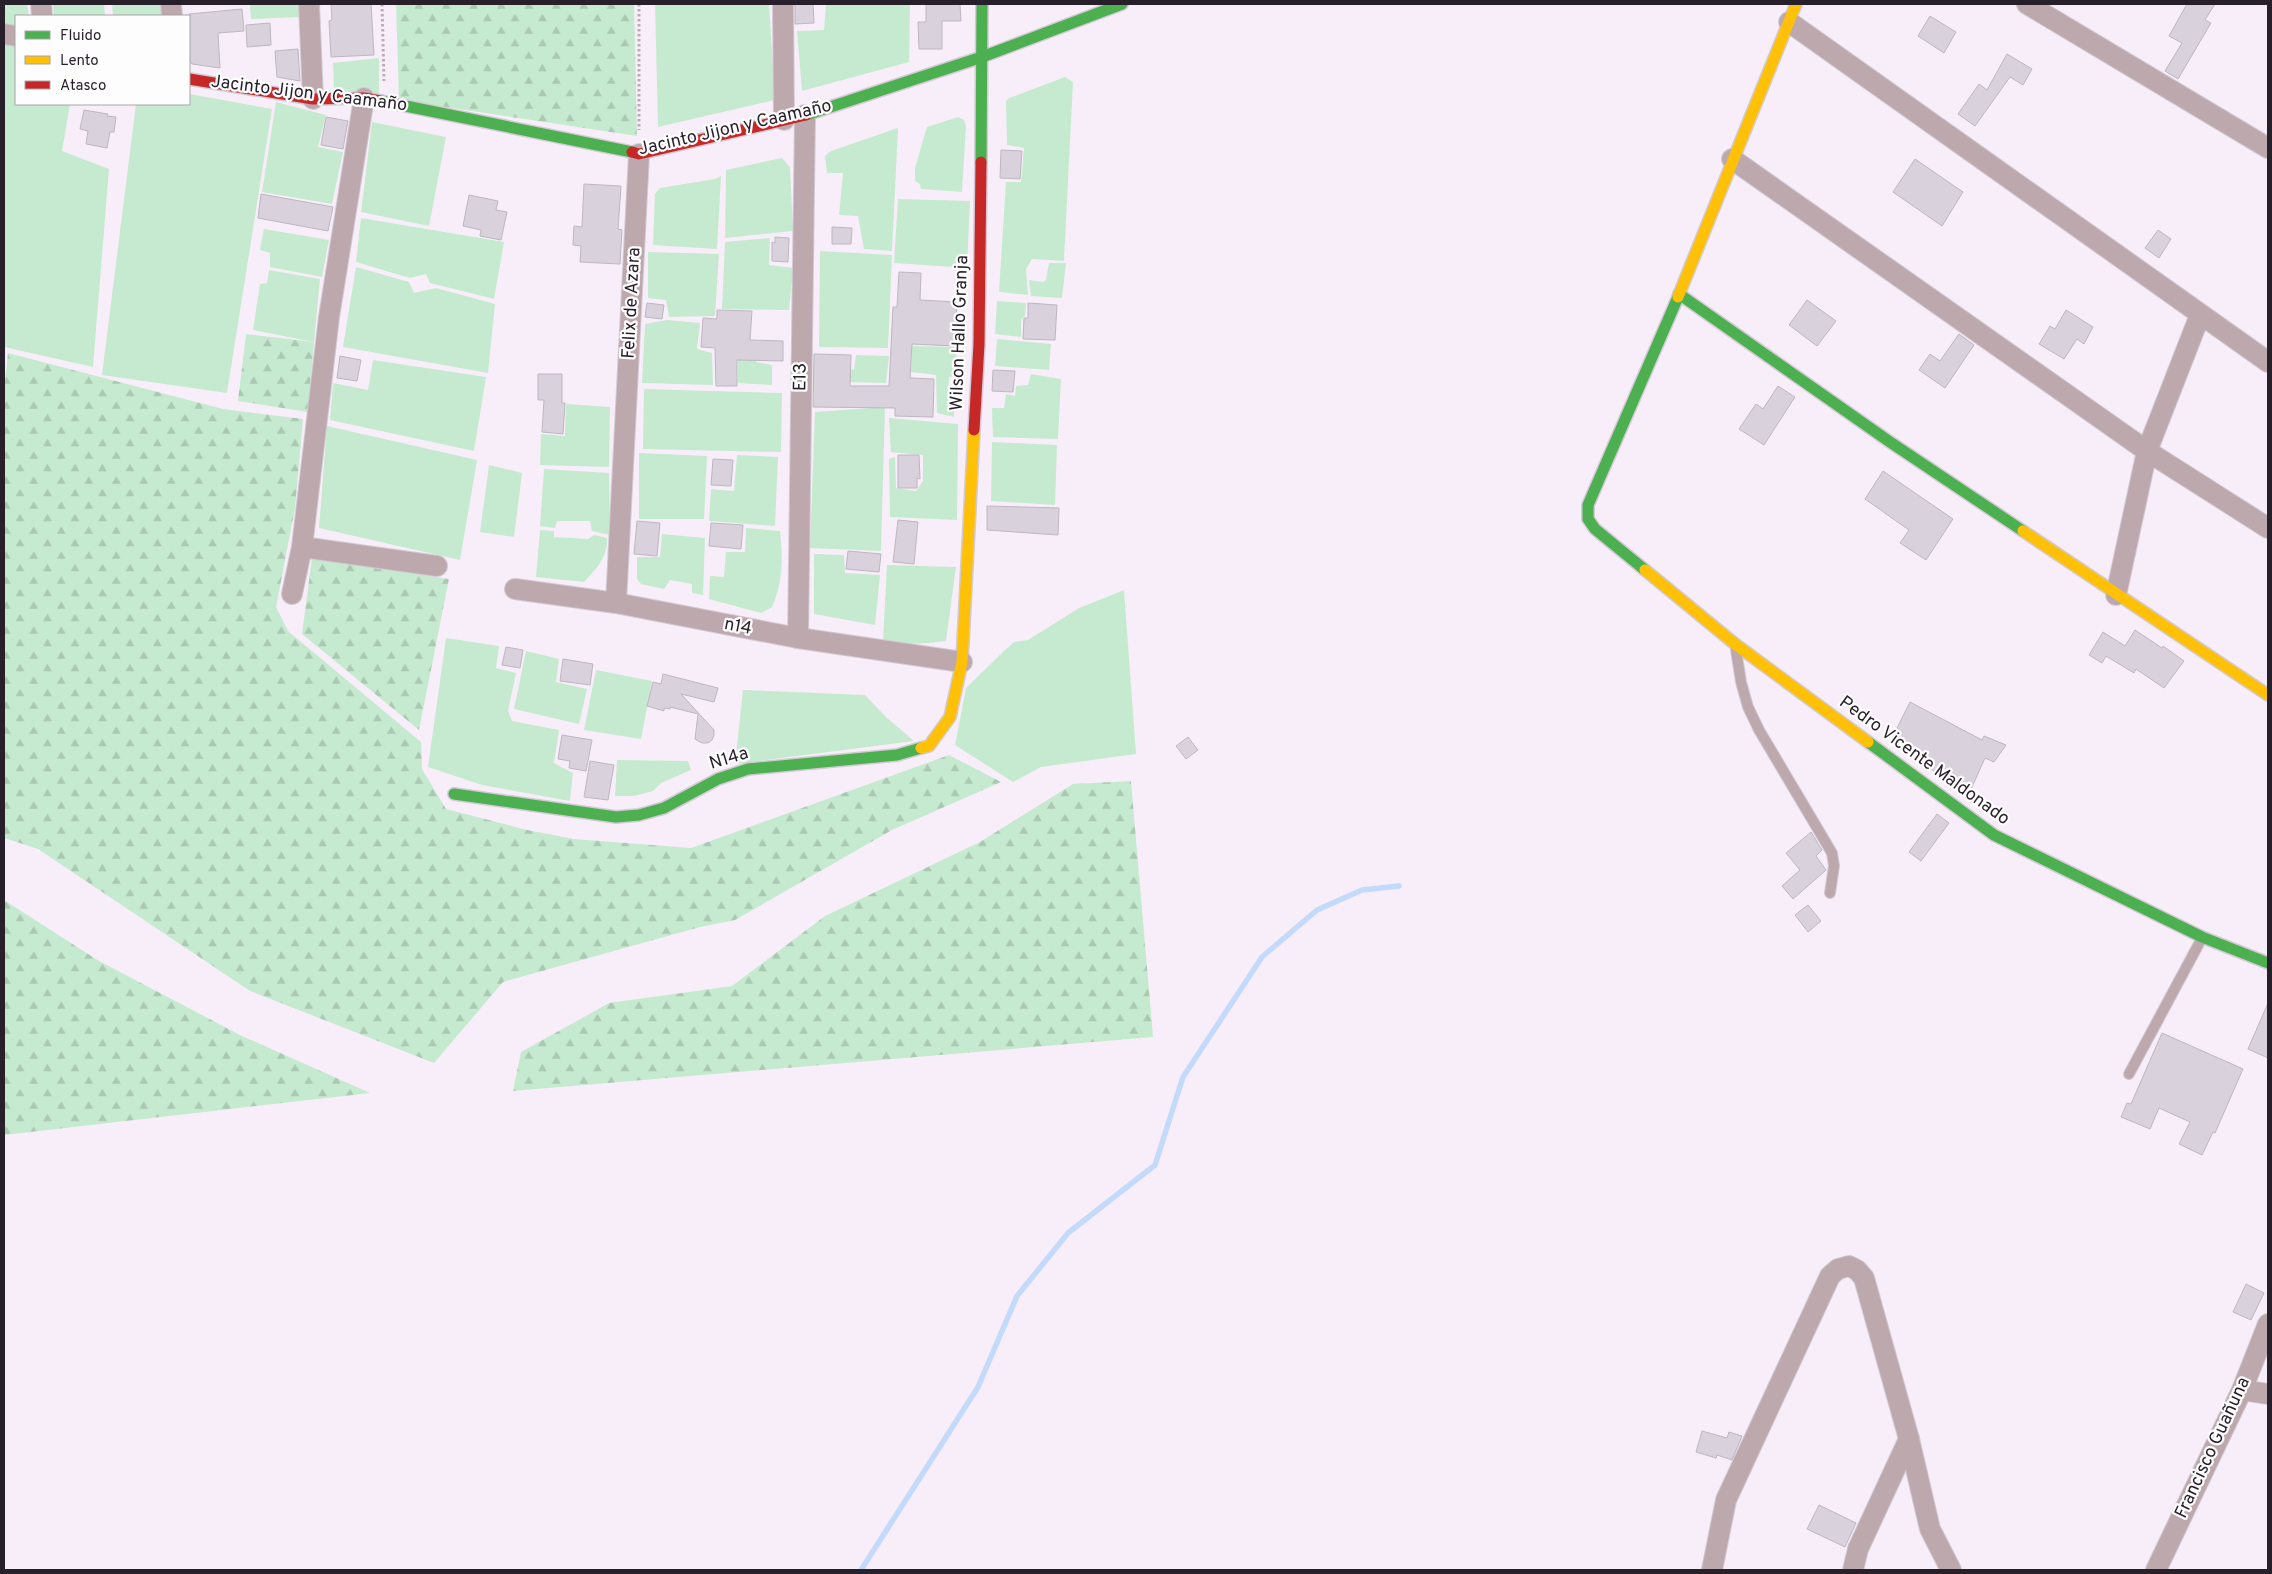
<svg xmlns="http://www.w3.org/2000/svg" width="2272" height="1574" font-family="Overpass,sans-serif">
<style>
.grass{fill:#c6eacf}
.forest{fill:url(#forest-firs)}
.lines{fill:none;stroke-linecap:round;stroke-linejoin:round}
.stream{stroke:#c3dafa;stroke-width:5.5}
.building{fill:#d9d1dc;stroke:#beb6c1}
.lane-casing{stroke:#d2cad4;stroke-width:12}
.street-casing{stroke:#d2cad4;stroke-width:22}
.fast-casing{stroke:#d2cad4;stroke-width:14}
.slow-casing{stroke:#d2cad4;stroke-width:14}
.jam-casing{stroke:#d2cad4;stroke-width:14}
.path{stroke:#bcadb3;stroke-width:3;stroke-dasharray:2.5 2.5;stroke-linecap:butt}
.lane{stroke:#bda9ad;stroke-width:10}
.street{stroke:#bda9ad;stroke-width:20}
.fast{stroke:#4caf50;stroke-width:11}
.slow{stroke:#ffc107;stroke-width:11}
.jam{stroke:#c62828;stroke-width:11}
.labels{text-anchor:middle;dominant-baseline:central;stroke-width:4.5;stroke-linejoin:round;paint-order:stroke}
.street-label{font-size:18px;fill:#271f29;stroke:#fdfdfd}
</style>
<defs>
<pattern id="forest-firs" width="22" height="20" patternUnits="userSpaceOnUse" patternTransform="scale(1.25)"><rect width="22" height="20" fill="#c6eacf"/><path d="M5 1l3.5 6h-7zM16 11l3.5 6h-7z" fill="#aac8b2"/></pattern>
</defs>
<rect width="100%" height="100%" fill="#f8eefa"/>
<!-- grass -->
<g class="grass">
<path d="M4,4H27L29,16H16V104H70L62,151L109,169L93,367L4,347Z"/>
<path d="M53,4H104L105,16H54Z"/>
<path d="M112,4H162L163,16H113Z"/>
<path d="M250,4H299V17L251,19Z"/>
<path d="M655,4H769L775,100L658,127Z"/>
<path d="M826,4H910L909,62L802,91L797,31L824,30Z"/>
<path d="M379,58V95L334,89L333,63Z"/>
<path d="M1065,77L1073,82L1064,261L1032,259L1026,269L1028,295L999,292L1006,182H1021L1024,148L1007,145L1006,101L1009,98Z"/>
<path d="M189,94L272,109L227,393L102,375L136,104H189Z"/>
<path d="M276,102L326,115L318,147L343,152L332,204L262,192Z"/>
<path d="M958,117L964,120L966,126L962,192L921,189L920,184L915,181V168L927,127Z"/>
<path d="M372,122L446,137L429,226L361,212Z"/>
<path d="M898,128L892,251L864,249L858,216L839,215L843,173H827L825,156L831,151Z"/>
<path d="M782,158L790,167L793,231L725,238L726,170Z"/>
<path d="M721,176L717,249L653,245L655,194L660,188L715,179Z"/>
<path d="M898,199L970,201L967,268L894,263Z"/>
<path d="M361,218L504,242L494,299L430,283L426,274L410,278L356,262Z"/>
<path d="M264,229L329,240L322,277L270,267V253L260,250Z"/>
<path d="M770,238L769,265L793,268L789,310L722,309L725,242Z"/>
<path d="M820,251L892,255L888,348L819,347Z"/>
<path d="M648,252L719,254L715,316L669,317L666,300L648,298Z"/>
<path d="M1049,263H1066L1062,298L1031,296L1029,280L1043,282L1046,280Z"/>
<path d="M356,267L409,282L414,293L436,288L495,304L488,373L343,347Z"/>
<path d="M269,270L320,279L314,342L253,330L260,284L267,283Z"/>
<path d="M997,301L1026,303L1025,316L1021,320V337L995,334Z"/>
<path d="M667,320L700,323L697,349L712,353L713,385L642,383L645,324Z"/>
<path d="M997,339L1051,344L1049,370L995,366Z"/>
<path d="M912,346L957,347L955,376L949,377L948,393L954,395V417L937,413L936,375L911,372Z"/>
<path d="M738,355H756V362L772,365V385L738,383Z"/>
<path d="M856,355L889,356L886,383L847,382L848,370L854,369Z"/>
<path d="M373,360L486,377L474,451L330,420L333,383L368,390Z"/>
<path d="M1031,374L1061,379L1058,439L993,437L992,408H1004L1006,394L1015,396L1016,386L1028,385Z"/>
<path d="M644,389L782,393L781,452L643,449Z"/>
<path d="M566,404L610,407L609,467L540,465L541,434L565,436Z"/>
<path d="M885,407L881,551L810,548L815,412Z"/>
<path d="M889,418L958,424L957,520L890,517L889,459L895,457L896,488L916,491L923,481V455L891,452Z"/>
<path d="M327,426L477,460L460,560L319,528Z"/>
<path d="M992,442L1057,445L1055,505L991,501Z"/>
<path d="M639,453L707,456L704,519H639Z"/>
<path d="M737,455L778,457L775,526L709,521L711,489L734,491Z"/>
<path d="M489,465L522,473L514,537L480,532Z"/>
<path d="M544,469L609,473L610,535L592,531L590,521H557L555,528L540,526Z"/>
<path d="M746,528L780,531C783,557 783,583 772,607L761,613L709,599L710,576L724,577L726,552H745Z"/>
<path d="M540,530L554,531V537L588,539L594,535L607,538C608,557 597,568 584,582L536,577Z"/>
<path d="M662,534L705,538L703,595L692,593V584L670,580L664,589L641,584L637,579V557H660Z"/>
<path d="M814,554L844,555L845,573L880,575L875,625L814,614Z"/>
<path d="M887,565L956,567L946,641C924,644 904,645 883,641Z"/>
<path d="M1124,590L1136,754L1041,767L1013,782L955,745L966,688L1005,650L1014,642L1028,640L1079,608Z"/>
<path d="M446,638L499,646L496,668L516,673L508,711L512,721L559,730L554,763L573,773L570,801L482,785L428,767Z"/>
<path d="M526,651L559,659L556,682L587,689L579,724L514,709Z"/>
<path d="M596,670L652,681L641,739L584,730Z"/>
<path d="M743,690L865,695L887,718L914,741L735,764Z"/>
<path d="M617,760L688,761L691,770L661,783L653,791L634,796H615Z"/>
</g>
<!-- forest -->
<g class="forest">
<path d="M396,4H634L637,136L399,100Z"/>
<path d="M246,334L314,342L308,412L238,401Z"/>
<path d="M8,353L223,409L303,419L295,508L276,607L288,631L421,742L422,769L446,809L527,830L574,839L691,848L949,755L1001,782L892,830L735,920L700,927L503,982L434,1063L250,991L38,849L4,838V391Z"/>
<path d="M312,558L449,579L419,730L302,634Z"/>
<path d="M1131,781L1153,1037L513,1091L521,1052L609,1003L732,986L825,916L980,842L1073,784Z"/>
<path d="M4,900L99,961L242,1036L370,1093L4,1135Z"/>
</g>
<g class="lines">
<!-- stream -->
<path class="stream" d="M861,1570L978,1387L1017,1296L1068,1233L1155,1165L1183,1077L1262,957L1317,910L1362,890L1399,886"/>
</g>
<!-- building -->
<g class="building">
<path d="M331,4H371L374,55L331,57L329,21L332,20Z"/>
<path d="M795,4H813L814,23L795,24Z"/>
<path d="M926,4H960L961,21H942V49H919L918,22H926Z"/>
<path d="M2187,4H2215L2205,20L2211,23L2178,79L2165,71L2182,43L2169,36Z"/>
<path d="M242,9L244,31L218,33L220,68L192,64L189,60V14Z"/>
<path d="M1930,16L1956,32L1944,53L1918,36Z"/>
<path d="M270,23L271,45L247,47L246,25Z"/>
<path d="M298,49L300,81L277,77L275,51Z"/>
<path d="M2007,54L2032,69L2023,85L2010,77L1975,126L1958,114L1979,84L1987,90Z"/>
<path d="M84,110L108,114L107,116L116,117L114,132H110L107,148L86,144L88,131L80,129Z"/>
<path d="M326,117L348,121L343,149L321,145Z"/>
<path d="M1001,150L1022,151L1020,179L1000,178Z"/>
<path d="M1915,159L1963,192L1942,226L1893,192Z"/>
<path d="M584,184L621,186L618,229L622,230L620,264L580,262L581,246L573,245L574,226L582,227Z"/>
<path d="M261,194L333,207L328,231L258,218Z"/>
<path d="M469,195L498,201L496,210L507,212L501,240L480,236L481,230L463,226Z"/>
<path d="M832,227L852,228L851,244H832Z"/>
<path d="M2158,230L2171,239L2159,258L2145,248Z"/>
<path d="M775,237L789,238L788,262L772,261V242L775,243Z"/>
<path d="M899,272L921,273L920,300L957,302L955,346L912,344L910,378L934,379L933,417L895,416V408L813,407L814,354L851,355L850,386H889L893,307H897Z"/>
<path d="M1807,300L1836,321L1817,346L1789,325Z"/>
<path d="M647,303L664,305L662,319L645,317Z"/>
<path d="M1028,303L1057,305L1055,340L1023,339L1024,318H1028Z"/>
<path d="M717,310L752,311L750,340L783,341V361L737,360V386H716L715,348L701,347L703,318L717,319Z"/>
<path d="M2066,310L2093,327L2084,344L2077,339L2064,359L2039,344L2050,326L2055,329Z"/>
<path d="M1959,334L1974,345L1945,388L1919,370L1930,354L1940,361Z"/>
<path d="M340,356L361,360L357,381L337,378Z"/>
<path d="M993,370L1015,371L1013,392L992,391Z"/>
<path d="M538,374H562V403H565L563,434L542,432L544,400H538Z"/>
<path d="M1778,386L1795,397L1764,445L1739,429L1756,404L1763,409Z"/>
<path d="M898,455H919L920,479L917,478V488H898Z"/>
<path d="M713,459L733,460L731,486L711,485Z"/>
<path d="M1883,471L1953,519L1926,560L1900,543L1909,530L1865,499Z"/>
<path d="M987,506L1059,508L1058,535L987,530Z"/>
<path d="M898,520L918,522L914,564L893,562Z"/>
<path d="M637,521L660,523L657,556L634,554Z"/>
<path d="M711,523L743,525L741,549L709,546Z"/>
<path d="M848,551L881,554L879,572L846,569Z"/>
<path d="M2135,630L2162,648L2163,646L2184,661L2164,688L2136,669L2134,673L2106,656L2102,663L2089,655L2103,632L2125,646Z"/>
<path d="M506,647L523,650L520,668L502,665Z"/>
<path d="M563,659L593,664L590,685L560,681Z"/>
<path d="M663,674L718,688L714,702L681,694L714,730V735L712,740L708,743H702L695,739L698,714L670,707V709L664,708V711L647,706L653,682L661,684Z"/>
<path d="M1910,702L1982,740L1984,736L2006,745L1994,762L1985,758L1968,796L1891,740Z"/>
<path d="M562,735L592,740L586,771L569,768L570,761L558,759Z"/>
<path d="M1188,737L1198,750L1186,759L1176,746Z"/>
<path d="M590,761L614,765L608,800L584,797Z"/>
<path d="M1937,814L1949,823L1921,861L1909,852Z"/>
<path d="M1811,832L1822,850L1816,856L1826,870L1793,899L1782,886L1800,870L1786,853Z"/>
<path d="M1808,905L1821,921L1808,932L1795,915Z"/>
<path d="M2268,1003V1058L2248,1049Z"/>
<path d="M2162,1033L2243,1069L2215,1133L2213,1132L2202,1155L2179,1144L2190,1122L2159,1108L2150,1129L2121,1117L2127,1103L2131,1104Z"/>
<path d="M2246,1284L2264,1293L2251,1320L2233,1312Z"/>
<path d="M1702,1431L1727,1438L1729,1432L1742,1436L1732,1460L1717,1455L1716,1458L1696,1452Z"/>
<path d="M1819,1505L1856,1523L1845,1547L1807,1529Z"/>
</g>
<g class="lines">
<defs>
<g id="lane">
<path d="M1736,650L1741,682L1748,707L1759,730L1832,853L1834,866L1830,893"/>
<path d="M2129,1074L2202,938"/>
</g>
<g id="street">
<path d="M41,4L42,16"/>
<path d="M171,4L172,16"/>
<path d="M309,4L313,99"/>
<path d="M783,4L784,120"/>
<path d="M2027,4L2268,148"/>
<path d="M1789,22L2268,362"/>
<path d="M4,34L16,36"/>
<path d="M1732,159L2147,451L2268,528"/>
<path d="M302,547L437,566"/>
<path d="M515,589L616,603L798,638L962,662"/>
<path d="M292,594L302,547L329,317L364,98"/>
<path d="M2116,595L2147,451L2200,315"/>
<path d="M616,603L639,154"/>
<path d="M798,638L805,115"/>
<path d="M2242,1390L2268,1394"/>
<path d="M1712,1570L1726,1500L1830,1276L1838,1269L1849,1266L1857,1270L1864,1278L1909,1439L1930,1529L1951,1570"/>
<path d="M1853,1570L1858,1549L1909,1439"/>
<path d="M2156,1570L2242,1390L2268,1324"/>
</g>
<g id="fast">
<path d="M381,101L632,152"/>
<path d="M806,115L982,57L1122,4"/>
<path d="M981,162L982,4"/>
<path d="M1679,294L1890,442L2023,531"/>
<path d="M1645,570L1595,529L1588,519V505L1678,297"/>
<path d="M1868,742L1994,835L2202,937L2268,963"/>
<path d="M454,794L616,817L639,815L664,808L718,779L748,769L897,755L921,748"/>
</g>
<g id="slow">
<path d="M1678,297L1796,4"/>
<path d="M2023,531L2268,695"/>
<path d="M1645,570L1735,644L1868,742"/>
<path d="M921,748L929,746L950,717L962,662L974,430"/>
</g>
<g id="jam">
<path d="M189,79L313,99L364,98L381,101"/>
<path d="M632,152L639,154L806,115"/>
<path d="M974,430L979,344L981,162"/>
</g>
</defs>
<!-- lane casing -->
<use href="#lane" class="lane-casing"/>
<!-- street casing -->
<use href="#street" class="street-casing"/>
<!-- fast casing -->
<use href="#fast" class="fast-casing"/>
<!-- slow casing -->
<use href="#slow" class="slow-casing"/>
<!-- jam casing -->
<use href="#jam" class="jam-casing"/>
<!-- path -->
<g class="path">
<path d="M382,4L384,81"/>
<path d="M639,4V130"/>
</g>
<!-- lane -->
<use href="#lane" class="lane"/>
<!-- street -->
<use href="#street" class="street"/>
<!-- fast -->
<use href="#fast" class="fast"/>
<!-- slow -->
<use href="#slow" class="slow"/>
<!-- jam -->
<use href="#jam" class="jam"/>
</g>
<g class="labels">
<!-- street labels -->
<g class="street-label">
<text transform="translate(309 94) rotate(7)">Jacinto Jijon y Caamaño</text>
<text transform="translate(735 128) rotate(-13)">Jacinto Jijon y Caamaño</text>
<text transform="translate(632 303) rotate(-87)">Felix de Azara</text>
<text transform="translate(960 333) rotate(-88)">Wilson Hallo Granja</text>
<text transform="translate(801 377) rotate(-89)">E13</text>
<text transform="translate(738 627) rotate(11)">n14</text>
<text transform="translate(729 759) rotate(-17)">N14a</text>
<text transform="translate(1924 761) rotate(36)">Pedro Vicente Maldonado</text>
<text transform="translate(2213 1448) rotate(-65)">Francisco Guañuna</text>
</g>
</g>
<!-- border -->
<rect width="2272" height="1574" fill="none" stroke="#271f29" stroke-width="10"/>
<!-- legend -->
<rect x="15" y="15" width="175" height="90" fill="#fdfdfd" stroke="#a7a4a8"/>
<rect x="25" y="31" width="25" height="8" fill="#4caf50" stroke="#a7a4a8"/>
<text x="60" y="40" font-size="15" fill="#271f29">Fluido</text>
<rect x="25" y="56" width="25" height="8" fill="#ffc107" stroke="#a7a4a8"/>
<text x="60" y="65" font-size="15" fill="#271f29">Lento</text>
<rect x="25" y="81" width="25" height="8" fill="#c62828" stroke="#a7a4a8"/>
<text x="60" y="90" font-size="15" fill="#271f29">Atasco</text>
</svg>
